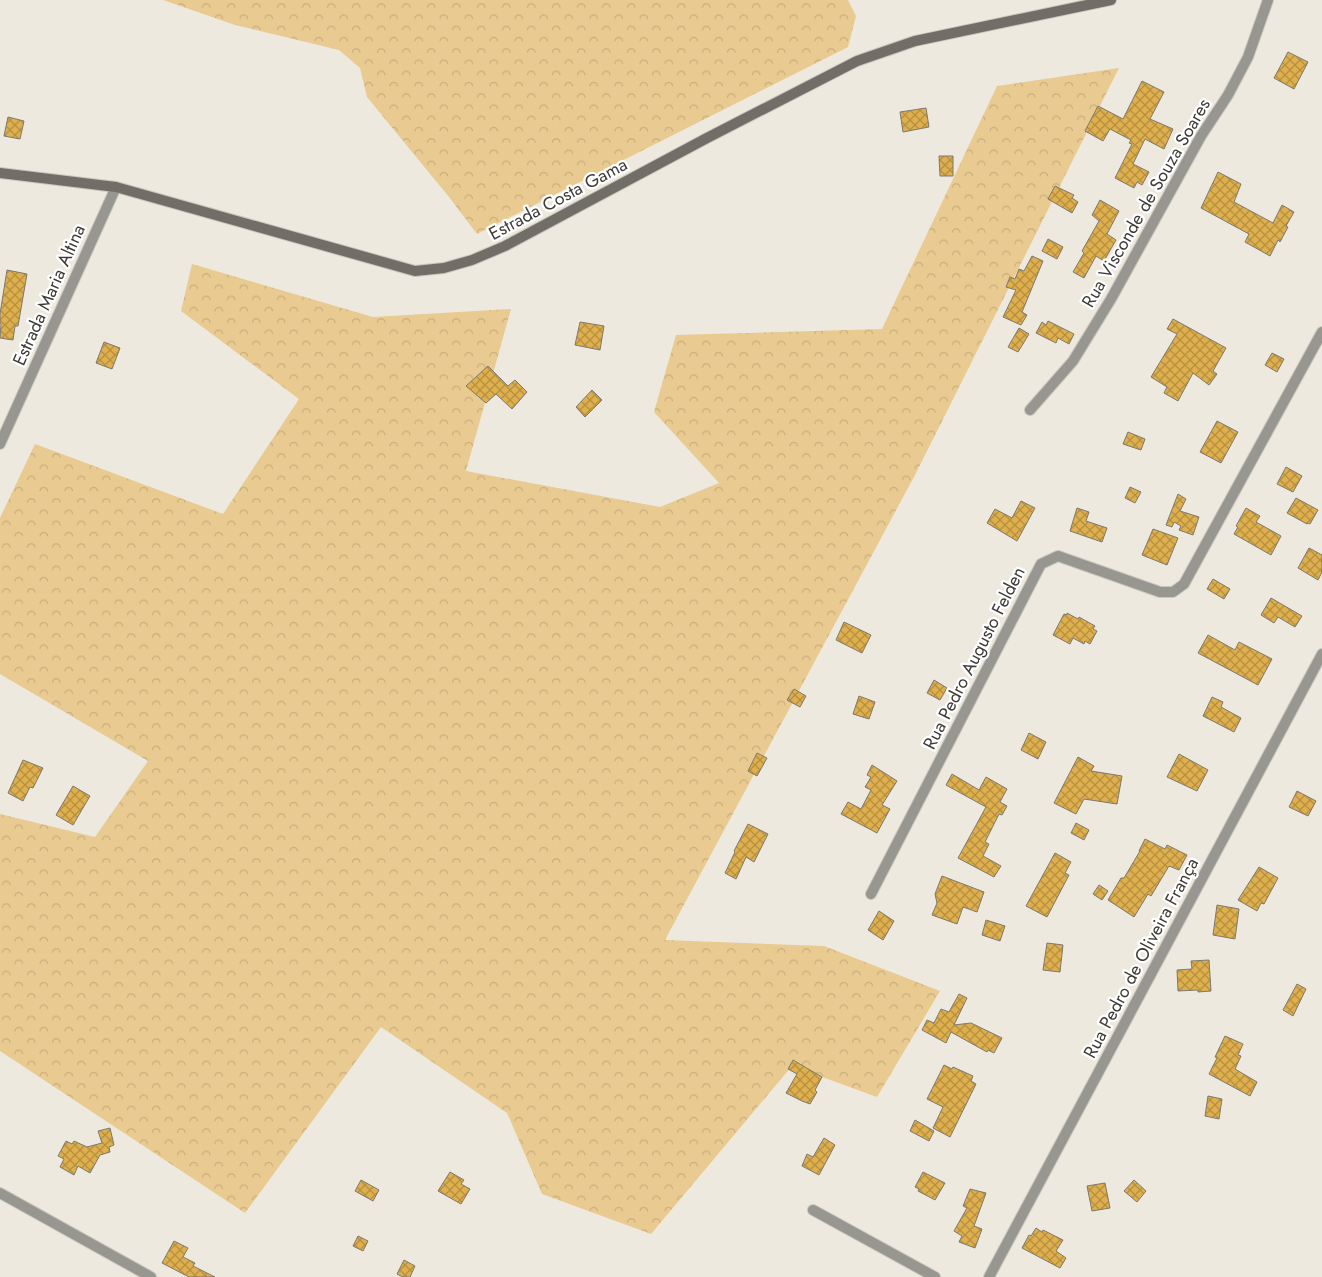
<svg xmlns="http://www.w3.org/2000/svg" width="1322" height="1277" font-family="Jost,sans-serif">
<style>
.forest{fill:url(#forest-crowns)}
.building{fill:url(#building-cross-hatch);stroke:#7d7970}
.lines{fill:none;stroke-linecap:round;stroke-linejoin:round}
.street-casing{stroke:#cbc6bd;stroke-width:12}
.secondary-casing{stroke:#cbc6bd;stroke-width:12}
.street{stroke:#989691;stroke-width:10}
.secondary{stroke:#716e68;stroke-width:10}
.labels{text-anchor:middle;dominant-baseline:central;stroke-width:4.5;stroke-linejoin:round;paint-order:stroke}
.street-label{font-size:18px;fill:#3d3b37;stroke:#fff}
</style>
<defs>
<pattern id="forest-crowns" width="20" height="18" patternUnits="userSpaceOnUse" patternTransform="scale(1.25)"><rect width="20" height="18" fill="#e9ca90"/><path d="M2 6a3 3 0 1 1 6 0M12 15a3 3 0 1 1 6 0" fill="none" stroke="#c9ae7d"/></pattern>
<pattern id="building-cross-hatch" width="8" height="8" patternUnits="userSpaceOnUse" patternTransform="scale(1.25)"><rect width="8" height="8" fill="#deaf4c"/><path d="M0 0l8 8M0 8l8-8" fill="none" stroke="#b59040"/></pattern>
</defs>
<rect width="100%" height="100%" fill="#eee9df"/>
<!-- forest -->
<g class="forest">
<path d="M163,0H848L856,16L848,47L477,234L449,197L367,97L360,68L339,50L235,25Z"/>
<path d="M1119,68L915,475L665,940L824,946L940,991L877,1097L792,1066L651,1234L542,1194L507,1113L381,1027L245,1213L0,1051V814L95,837L148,761L0,674V518L35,444L223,514L299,399L181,311L192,264L373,317L511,309L466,471L660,507L719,483L654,412L676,335L882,329L997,86Z"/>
</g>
<!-- building -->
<g class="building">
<path d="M1288,52L1308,62L1294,89L1274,78Z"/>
<path d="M1142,81L1164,92L1150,119L1173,129L1164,149L1145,139L1133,164L1149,172L1142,185L1137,182L1134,188L1115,178L1132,144L1129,143L1131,140L1110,129L1103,141L1085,131L1098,106L1123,119Z"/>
<path d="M926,108L929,127L903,132L900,112Z"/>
<path d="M8,117L24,121L20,139L4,136Z"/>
<path d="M939,156H953V176H940Z"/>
<path d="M1218,172L1241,184L1234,202L1273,223L1282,205L1294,212L1286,226L1288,227L1280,242L1278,240L1270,256L1245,242L1249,234L1201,208Z"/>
<path d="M1055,186L1074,195L1072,198L1078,202L1072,213L1048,199Z"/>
<path d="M1100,200L1119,211L1107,234L1116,240L1104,261L1096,256L1084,278L1073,272L1084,253L1082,251L1099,221L1092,215Z"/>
<path d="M1048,239L1063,247L1057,259L1042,251Z"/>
<path d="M1032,256L1043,261L1022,312L1027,315L1021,325L1003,317L1016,290L1006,287L1010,277L1015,279L1019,269L1024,271Z"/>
<path d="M7,270L27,274L18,326H15L13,340L0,338L1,324L0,323V314Z"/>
<path d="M1173,319L1226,348L1213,371L1217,374L1209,385L1193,373L1178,401L1164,393L1167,387L1151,377L1177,334L1167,329Z"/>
<path d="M1048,321L1074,334L1069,344L1058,338L1056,343L1036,333L1042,322L1046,325Z"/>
<path d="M580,322L604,326L600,350L575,345Z"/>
<path d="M1019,328L1029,334L1018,352L1008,347Z"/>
<path d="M104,342L120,348L112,369L96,363Z"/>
<path d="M1272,353L1284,359L1277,372L1265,365Z"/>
<path d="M488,366L508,386L515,380L527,392L512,409L496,394L486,403L466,386Z"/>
<path d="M592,390L602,400L585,417L576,407Z"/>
<path d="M1217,421L1238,432L1221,463L1200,452Z"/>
<path d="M1128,432L1145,439L1141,450L1123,444Z"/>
<path d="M1286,467L1302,476L1293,492L1277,484Z"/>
<path d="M1130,487L1141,492L1135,503L1125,498Z"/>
<path d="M1178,494L1186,499L1180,511L1199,517L1193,535L1179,530L1181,526L1174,522L1172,527L1166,525Z"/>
<path d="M1296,498L1318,510L1310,524L1308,523L1307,524L1287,513Z"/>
<path d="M1021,501L1035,508L1017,541L987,523L995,509L1012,518Z"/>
<path d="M1077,508L1089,512L1086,521L1107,528L1102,542L1070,531Z"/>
<path d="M1246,508L1260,516L1256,522L1281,536L1271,555L1234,534L1238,527L1236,526Z"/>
<path d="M1153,529L1178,538L1167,565L1142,555Z"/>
<path d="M1309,548L1322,555V572L1318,580L1298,568Z"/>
<path d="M1213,579L1230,589L1224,599L1207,589Z"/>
<path d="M1271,598L1302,616L1295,627L1278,617L1274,623L1261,615Z"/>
<path d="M1067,613L1078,619L1079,617L1095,626L1093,629L1097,631L1090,644L1085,641L1084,644L1073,638L1070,644L1053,635L1064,614L1067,615Z"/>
<path d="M844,622L871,635L862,653L836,640Z"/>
<path d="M1208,635L1235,650L1239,642L1272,659L1258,685L1198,653Z"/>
<path d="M934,680L947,688L940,700L927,693Z"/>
<path d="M794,689L806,696L800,707L787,700Z"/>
<path d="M859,696L875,702L869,719L853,714Z"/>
<path d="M1212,697L1223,702L1221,707L1241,718L1234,732L1203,716Z"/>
<path d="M1029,733L1046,742L1038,759L1021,750Z"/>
<path d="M757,753L767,758L757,776L748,771Z"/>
<path d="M1179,754L1208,770L1197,791L1167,777Z"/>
<path d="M1078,757L1094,766L1091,771L1122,776L1117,804L1084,799L1076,814L1054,803Z"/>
<path d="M23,760L43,768L33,788L30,787L23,801L8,793Z"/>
<path d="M872,765L897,781L882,805L890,809L877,833L841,814L848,802L861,809L871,790L865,787L871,777L867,775Z"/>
<path d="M952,774L979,790L986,777L1007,789L1000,802L1007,806L1002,815L999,814L985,842L989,844L983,856L1001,866L994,877L958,858L986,807L946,785Z"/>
<path d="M73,786L90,796L73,825L56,815Z"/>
<path d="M1297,791L1316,801L1308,816L1289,807Z"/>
<path d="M1076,823L1089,830L1084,840L1071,833Z"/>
<path d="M748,824L768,834L754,862L746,857L736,879L725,873L735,852L734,851Z"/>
<path d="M1145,839L1165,849L1167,845L1187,855L1179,870L1169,866L1151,896L1148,894L1134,917L1108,900L1121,878H1124L1140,851H1139Z"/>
<path d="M1055,853L1071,862L1065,873L1069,875L1047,917L1026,906Z"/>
<path d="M1259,867L1278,878L1264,904L1261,903L1257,911L1238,900Z"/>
<path d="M942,876L984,892L977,912L963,907L957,924L932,915L937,903L935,894Z"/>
<path d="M1099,885L1108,891L1102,900L1093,894Z"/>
<path d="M1217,905L1239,909L1235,939L1213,935Z"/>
<path d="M879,911L894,921L883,940L868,930Z"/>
<path d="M986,920L1005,926L1000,941L982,935Z"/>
<path d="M1047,943L1063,945L1060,972L1043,970Z"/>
<path d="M1209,960L1211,991L1198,992V990L1178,991L1177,970L1192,969L1191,961Z"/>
<path d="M1297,984L1306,989L1293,1016L1283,1010Z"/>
<path d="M959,994L967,998L954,1025L971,1023L1002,1038L994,1053L988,1050L987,1052L951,1032L946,1043L922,1030L927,1020L934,1023L941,1009L949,1012Z"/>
<path d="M1225,1036L1243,1044L1238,1055L1241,1056L1235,1069L1257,1082L1250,1096L1209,1074L1217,1058L1215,1057Z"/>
<path d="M793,1060L822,1077L815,1090L817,1092L810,1104L802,1101L786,1093L797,1074L788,1069Z"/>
<path d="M944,1065L952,1069L953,1067L973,1076L971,1081L976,1084L950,1137L933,1128L943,1107L927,1099Z"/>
<path d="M1208,1096L1222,1099L1219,1119L1205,1116Z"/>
<path d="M915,1120L934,1131L929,1141L910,1131Z"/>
<path d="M110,1128L114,1145L109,1147L110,1152L100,1155L90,1173L78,1166L74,1175L60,1167L64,1159L58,1156L66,1141L72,1144L74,1141L87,1147L102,1143L98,1131Z"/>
<path d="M824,1138L835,1145L819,1175L802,1166L807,1154L813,1157Z"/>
<path d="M450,1172L464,1180L461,1184L470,1189L461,1204L438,1191Z"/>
<path d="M923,1172L945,1183L935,1200L918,1191L919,1189L915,1187Z"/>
<path d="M361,1180L379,1190L373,1201L355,1191Z"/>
<path d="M1134,1180L1146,1191L1137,1202L1124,1191Z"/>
<path d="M1105,1183L1110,1208L1092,1211L1087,1186Z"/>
<path d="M970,1189L986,1193L974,1226L982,1229L975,1248L959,1242L962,1236L954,1231L967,1208L963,1206Z"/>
<path d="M1036,1228L1042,1232L1043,1230L1063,1240L1056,1251L1066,1258L1060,1268L1022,1248L1029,1235L1031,1236Z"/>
<path d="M358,1236L368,1241L363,1251L353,1246Z"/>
<path d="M174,1241L188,1248L183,1257L195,1263L193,1266L215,1277H189L162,1263Z"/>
<path d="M404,1260L415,1266L410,1277H403L397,1274Z"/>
</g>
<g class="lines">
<defs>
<g id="street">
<path d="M1030,410L1073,361L1111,299L1201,136L1228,95L1248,57L1268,0"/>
<path d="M0,444L116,187"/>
<path d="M871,894L1041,564L1058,556L1160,592H1173L1184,584L1322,332"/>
<path d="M0,1193L151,1277"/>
<path d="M813,1210L935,1277"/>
<path d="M989,1277L1322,654"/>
</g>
<path id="secondary" d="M0,173L116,187L415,271L444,268L472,260L505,246L707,138L857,61L915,41L1111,0"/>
</defs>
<!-- street casing -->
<use href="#street" class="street-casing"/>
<!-- secondary casing -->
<use href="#secondary" class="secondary-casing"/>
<!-- street -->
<use href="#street" class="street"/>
<!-- secondary -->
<use href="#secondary" class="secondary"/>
</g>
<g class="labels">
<!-- street labels -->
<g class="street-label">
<text transform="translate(558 199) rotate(-28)">Estrada Costa Gama</text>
<text transform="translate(1146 203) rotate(-60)">Rua Visconde de Souza Soares</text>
<text transform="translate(49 295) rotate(-66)">Estrada Maria Altina</text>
<text transform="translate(974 658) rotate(-63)">Rua Pedro Augusto Felden</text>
<text transform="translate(1141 958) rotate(-62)">Rua Pedro de Oliveira França</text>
</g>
</g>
</svg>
